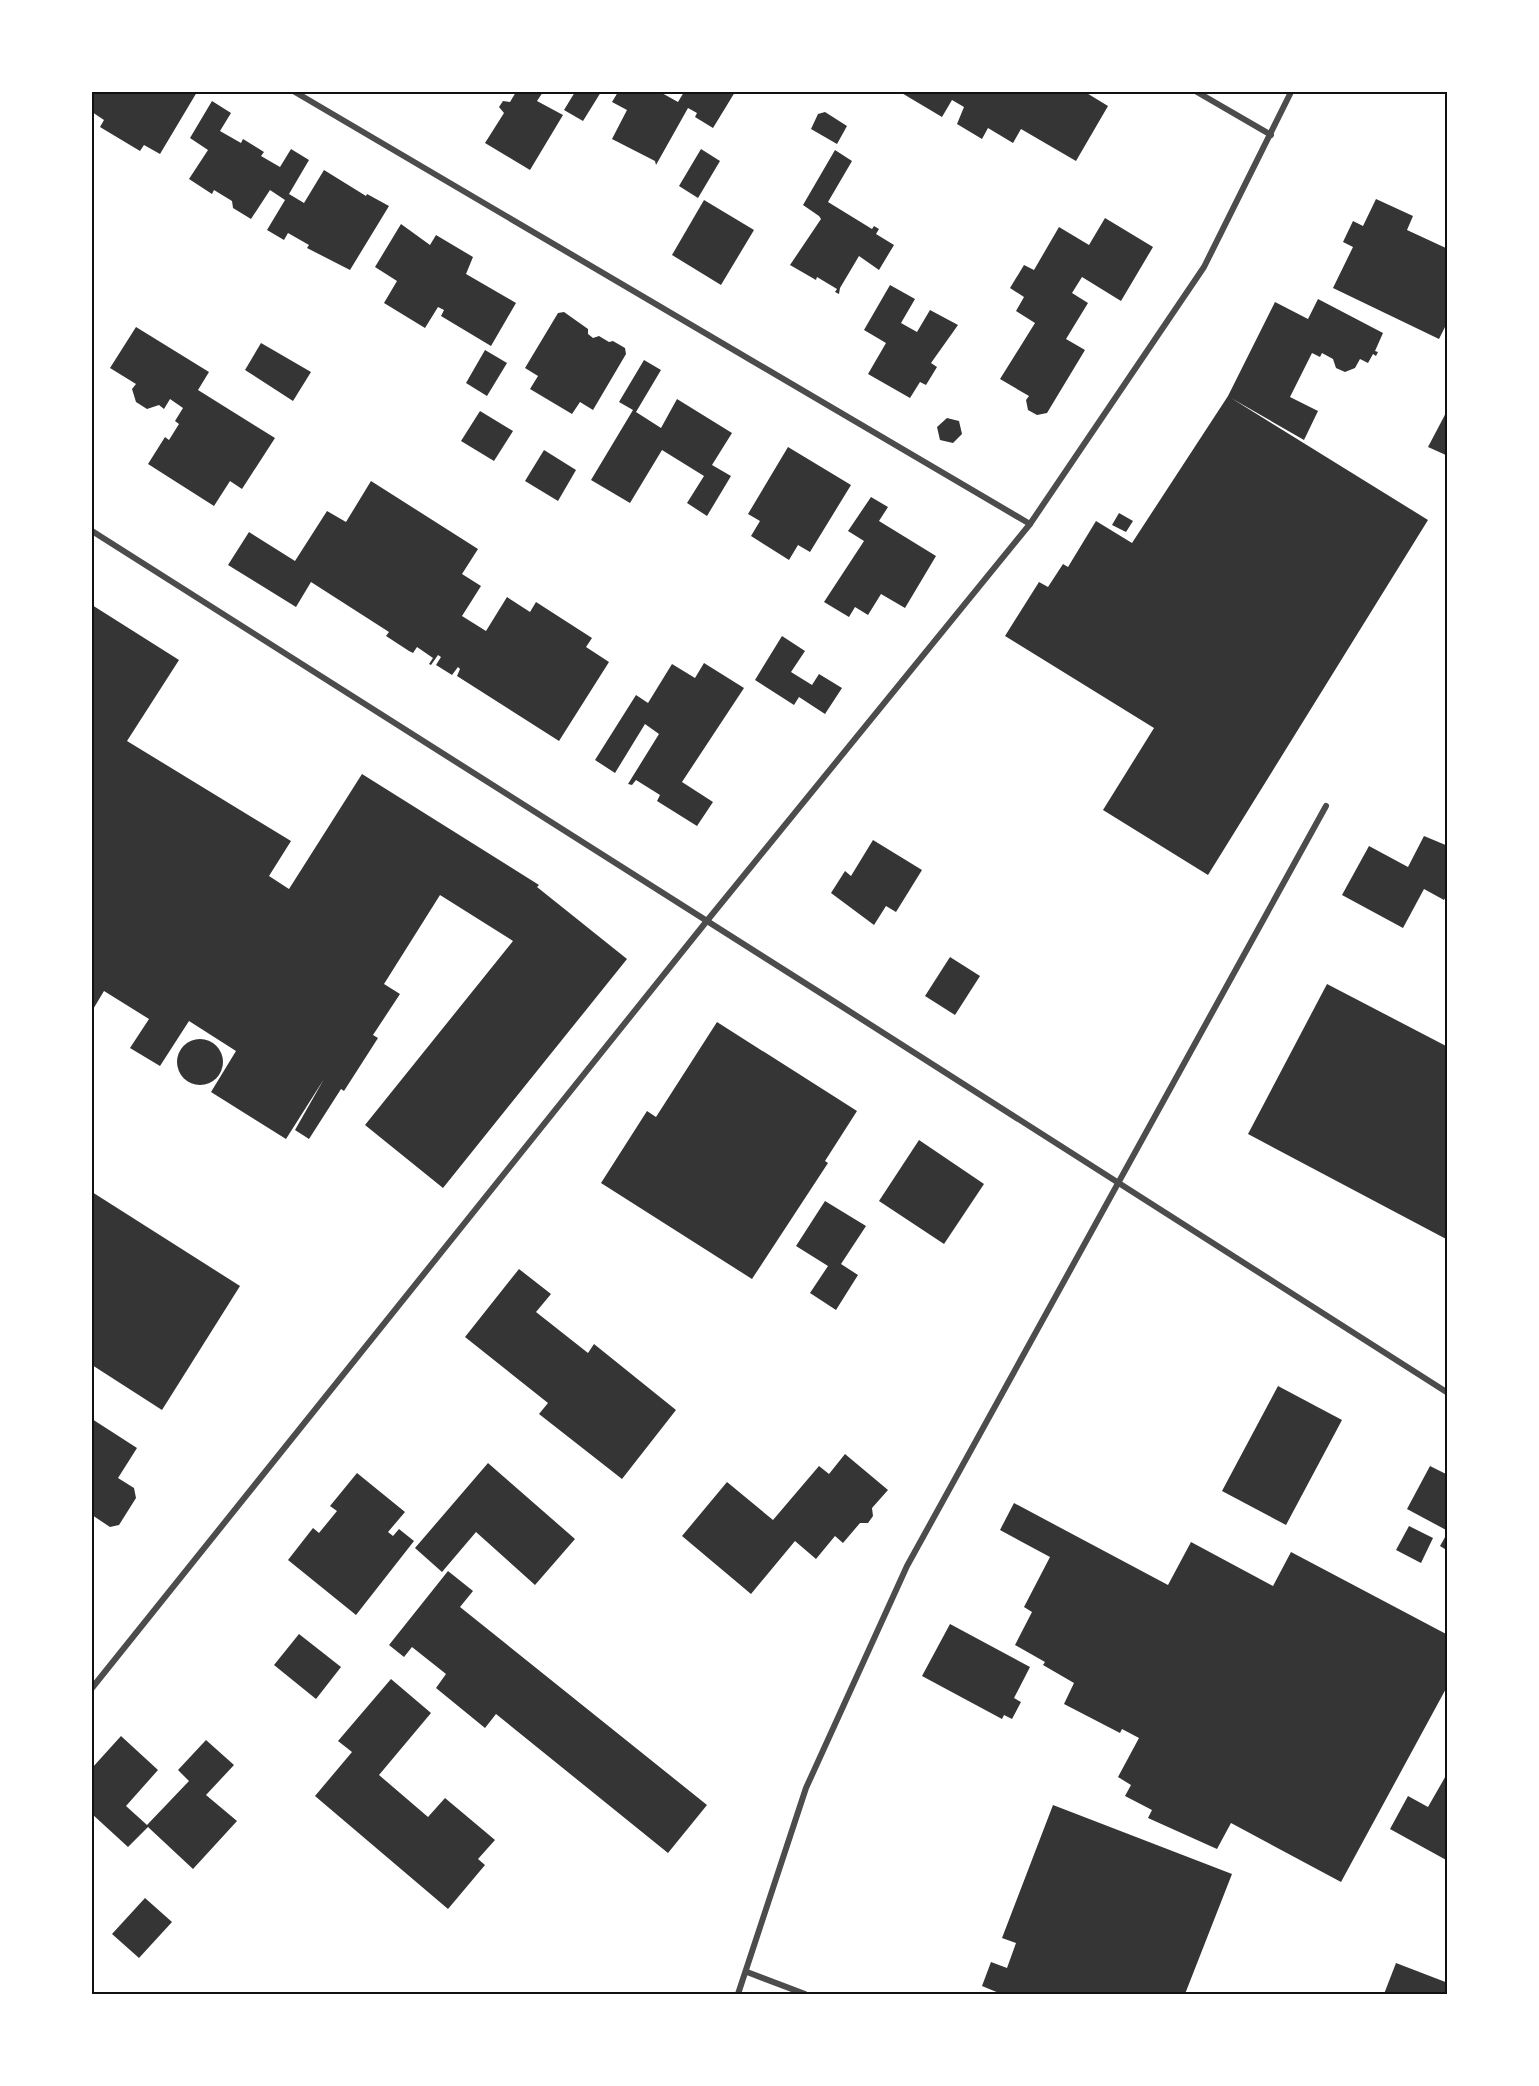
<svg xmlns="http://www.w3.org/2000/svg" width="1539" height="2086" font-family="Overpass,sans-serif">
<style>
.building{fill:#353535}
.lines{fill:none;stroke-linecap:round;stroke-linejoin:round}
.minor{stroke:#4c4c4c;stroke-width:6}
.neatline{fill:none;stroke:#111;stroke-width:2}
</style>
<rect width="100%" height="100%" fill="#fff"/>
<!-- building -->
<g class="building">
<path d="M92,92H197L160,154L144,145L140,151L100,127L104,120L92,112Z"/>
<path d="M516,92H543L537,101L563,115L530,170L485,143L504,113L499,107L503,101L510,102Z"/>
<path d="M575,92H601L583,121L564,110Z"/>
<path d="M618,92H660L678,102L684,92H735L713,128L695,117L697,113L688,108L656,165L655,161L612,139L627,110L612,102Z"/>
<path d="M900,92H1085L1108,106L1076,161L1021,129L1013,143L988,128L982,139L957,124L964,107L952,100L942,117Z"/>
<path d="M212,101L231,113L220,131L241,143L243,139L264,152L261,156L280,167L291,149L309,160L289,194L304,203L324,170L366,196L367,194L389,206L350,270L307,248L309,245L288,233L284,240L267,230L285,200L270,190L251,219L233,208L232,201L214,190L212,194L189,179L208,150L190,138Z"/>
<path d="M825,112L847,126L837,144L811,129L818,114Z"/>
<path d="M701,149L720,161L698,198L679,186Z"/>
<path d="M835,150L852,161L828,202L872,229L874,226L879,229L876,234L894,245L879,270L859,256L840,288L839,294L835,292L837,289L817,277L816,280L790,265L821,219L819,216L803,205Z"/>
<path d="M1376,199L1413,216L1407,230L1448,249V321L1439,339L1333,288L1353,247L1343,242L1353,221L1363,226Z"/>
<path d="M704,200L754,230L721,285L672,255Z"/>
<path d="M1105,218L1153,247L1121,301L1082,277L1072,293L1088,303L1066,339L1085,350L1047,413L1037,415L1028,410L1026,400L1029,396L1000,379L1035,323L1016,311L1024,297L1010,288L1024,265L1034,270L1059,227L1089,245Z"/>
<path d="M401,224L430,245L436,235L473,257L466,274L516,303L491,346L441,316L444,310L438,307L425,328L384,303L397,281L375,267Z"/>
<path d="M890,285L915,299L901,323L917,332L930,310L958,325L931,363L937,367L926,385L920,382L910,398L868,374L886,343L864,330Z"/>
<path d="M1318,299L1383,333L1375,351L1378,352L1376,356L1373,354L1368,363L1360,359L1355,368L1345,372L1336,368L1333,359L1322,353L1320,357L1312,353L1290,397L1318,411L1304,440L1231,398L1428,520L1208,875L1103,810L1154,728L1005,636L1039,582L1048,587L1063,564L1068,567L1096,521L1132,543L1228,396L1275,302L1308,319Z"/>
<path d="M564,312L588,329V334L593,338L599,336L609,342L613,341L625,348L626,354L593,410L580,402L572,414L530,389L538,376L525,368L558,313Z"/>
<path d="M136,327L209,372L198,390L275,438L242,489L230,481L214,506L148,464L165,437L169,440L179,424L175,421L183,408L170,399L164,409L159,405L147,409L136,402L132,389L136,384L110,368Z"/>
<path d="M261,343L311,372L293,401L245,370Z"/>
<path d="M485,350L507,363L487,396L466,383Z"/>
<path d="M644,360L661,370L636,412L661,428L677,399L732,433L712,465L731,476L707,516L687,503L704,476L662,450L630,503L591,480L633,410L619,402Z"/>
<path d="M1448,409V456L1428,447Z"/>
<path d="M480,411L513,431L494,461L461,441Z"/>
<path d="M947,418L959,421L962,434L953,443L940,440L937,427Z"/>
<path d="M788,447L851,485L810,552L798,545L789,560L751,536L760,521L748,514Z"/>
<path d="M544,450L576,470L558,501L525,481Z"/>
<path d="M371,481L478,549L462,574L481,586L462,616L486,631L507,597L530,612L536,602L592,638L586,647L609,662L559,741L457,676L460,669L458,667L452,675L436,665L441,657L438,655L431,665L429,664L433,658L417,647L413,653L409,651L386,636L389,632L311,582L296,607L228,565L249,532L295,561L327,511L346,522Z"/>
<path d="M871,497L888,507L879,521L936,556L905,608L881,594L868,615L855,607L849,617L824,602L864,541L848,531Z"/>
<path d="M1119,513L1133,521L1126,532L1112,525Z"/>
<path d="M92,605L179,660L127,741L291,841L269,876L289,889L362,774L539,885L537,887L627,959L443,1188L365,1125L513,941L440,895L384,984L400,994L373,1035L378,1038L344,1091L341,1089L309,1139L295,1130L324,1079L286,1139L211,1092L236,1051L189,1021L160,1066L130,1048L149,1019L104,991L92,1011Z"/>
<path d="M782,636L805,651L791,672L812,685L819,674L842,688L825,714L799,697L794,705L755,680Z"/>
<path d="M704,663L744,688L682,782L713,802L697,826L657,801L660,795L636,780L632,785L628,784L659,734L645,724L615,773L595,760L636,695L648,703L672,664L695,678Z"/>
<path d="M1424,836L1448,846V893L1444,900L1424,889L1403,928L1342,895L1369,846L1408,867Z"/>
<path d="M873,840L922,870L896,912L886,906L874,925L831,893L845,871L851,876Z"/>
<path d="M950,957L980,976L955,1015L925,996Z"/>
<path d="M1327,984L1448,1047V1240L1248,1134Z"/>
<path d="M717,1022L857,1111L825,1161L828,1163L752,1279L601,1183L647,1111L656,1117Z"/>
<circle cx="200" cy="1062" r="23"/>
<path d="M919,1140L984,1184L944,1244L879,1201Z"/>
<path d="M92,1192L240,1286L162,1410L92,1365Z"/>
<path d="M825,1201L866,1226L841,1264L858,1275L836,1310L810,1293L828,1266L796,1246Z"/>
<path d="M519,1269L551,1294L536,1312L588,1353L594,1344L676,1410L622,1479L539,1414L548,1403L465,1337Z"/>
<path d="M1278,1386L1342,1420L1286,1525L1222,1491Z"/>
<path d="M92,1419L137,1448L118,1478L134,1488L136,1498L119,1525L110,1527L92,1515Z"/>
<path d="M845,1454L888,1490L872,1508L873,1516L868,1523H860L843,1543L835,1536L816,1559L795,1541L751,1594L682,1536L727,1482L773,1520L819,1466L829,1474Z"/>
<path d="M488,1463L575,1539L535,1585L476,1532L442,1572L415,1548Z"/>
<path d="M1430,1466L1448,1475V1531L1407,1509Z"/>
<path d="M357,1473L405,1512L388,1532L393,1536L399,1529L414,1541L356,1615L288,1560L313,1528L319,1533L337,1511L330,1506Z"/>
<path d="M1014,1503L1168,1585L1191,1542L1273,1586L1291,1552L1448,1635V1685L1341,1882L1231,1823L1217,1849L1148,1818L1152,1810L1125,1796L1131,1785L1118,1777L1139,1738L1122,1729L1120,1733L1064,1704L1074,1683L1043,1665L1045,1662L1015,1645L1032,1612L1024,1607L1050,1557L1000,1530Z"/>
<path d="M1409,1526L1433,1538L1421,1563L1396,1550Z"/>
<path d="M1448,1532V1551L1440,1546Z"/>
<path d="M448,1571L473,1591L460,1607L707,1805L668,1853L496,1714L485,1728L436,1688L446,1674L412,1647L404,1657L389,1645Z"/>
<path d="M950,1624L1030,1667L1014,1698L1021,1702L1012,1719L1004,1715L1002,1719L922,1676Z"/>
<path d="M299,1634L341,1667L316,1699L274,1665Z"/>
<path d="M391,1679L431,1713L379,1775L428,1817L445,1798L495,1840L478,1859L485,1865L448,1909L315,1796L352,1752L338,1741Z"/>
<path d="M121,1736L158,1770L126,1806L147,1825L189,1781L178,1770L206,1740L234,1765L206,1795L237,1821L193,1869L148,1827L128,1847L92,1814V1768Z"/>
<path d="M1448,1772V1861L1390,1829L1408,1796L1428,1807Z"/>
<path d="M1053,1805L1232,1874L1185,1994H998L999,1993L982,1986L991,1962L1007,1968L1016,1943L1002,1938Z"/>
<path d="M145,1898L172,1922L139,1958L112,1934Z"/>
<path d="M1396,1963L1448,1983V1994H1384Z"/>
</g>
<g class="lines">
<!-- minor -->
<g class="minor">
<path d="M295,92L1030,524"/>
<path d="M1197,92L1271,135"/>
<path d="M92,531C543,819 998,1103 1448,1393"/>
<path d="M92,1688L706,922L1030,524L1204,267L1291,92"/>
<path d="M747,1972L805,1994"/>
<path d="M738,1994L806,1788L907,1566L1326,806"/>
</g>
</g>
<!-- border -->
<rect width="1539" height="2086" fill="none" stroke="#ffffff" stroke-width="186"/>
<rect x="93" y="93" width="1353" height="1900" class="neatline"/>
</svg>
